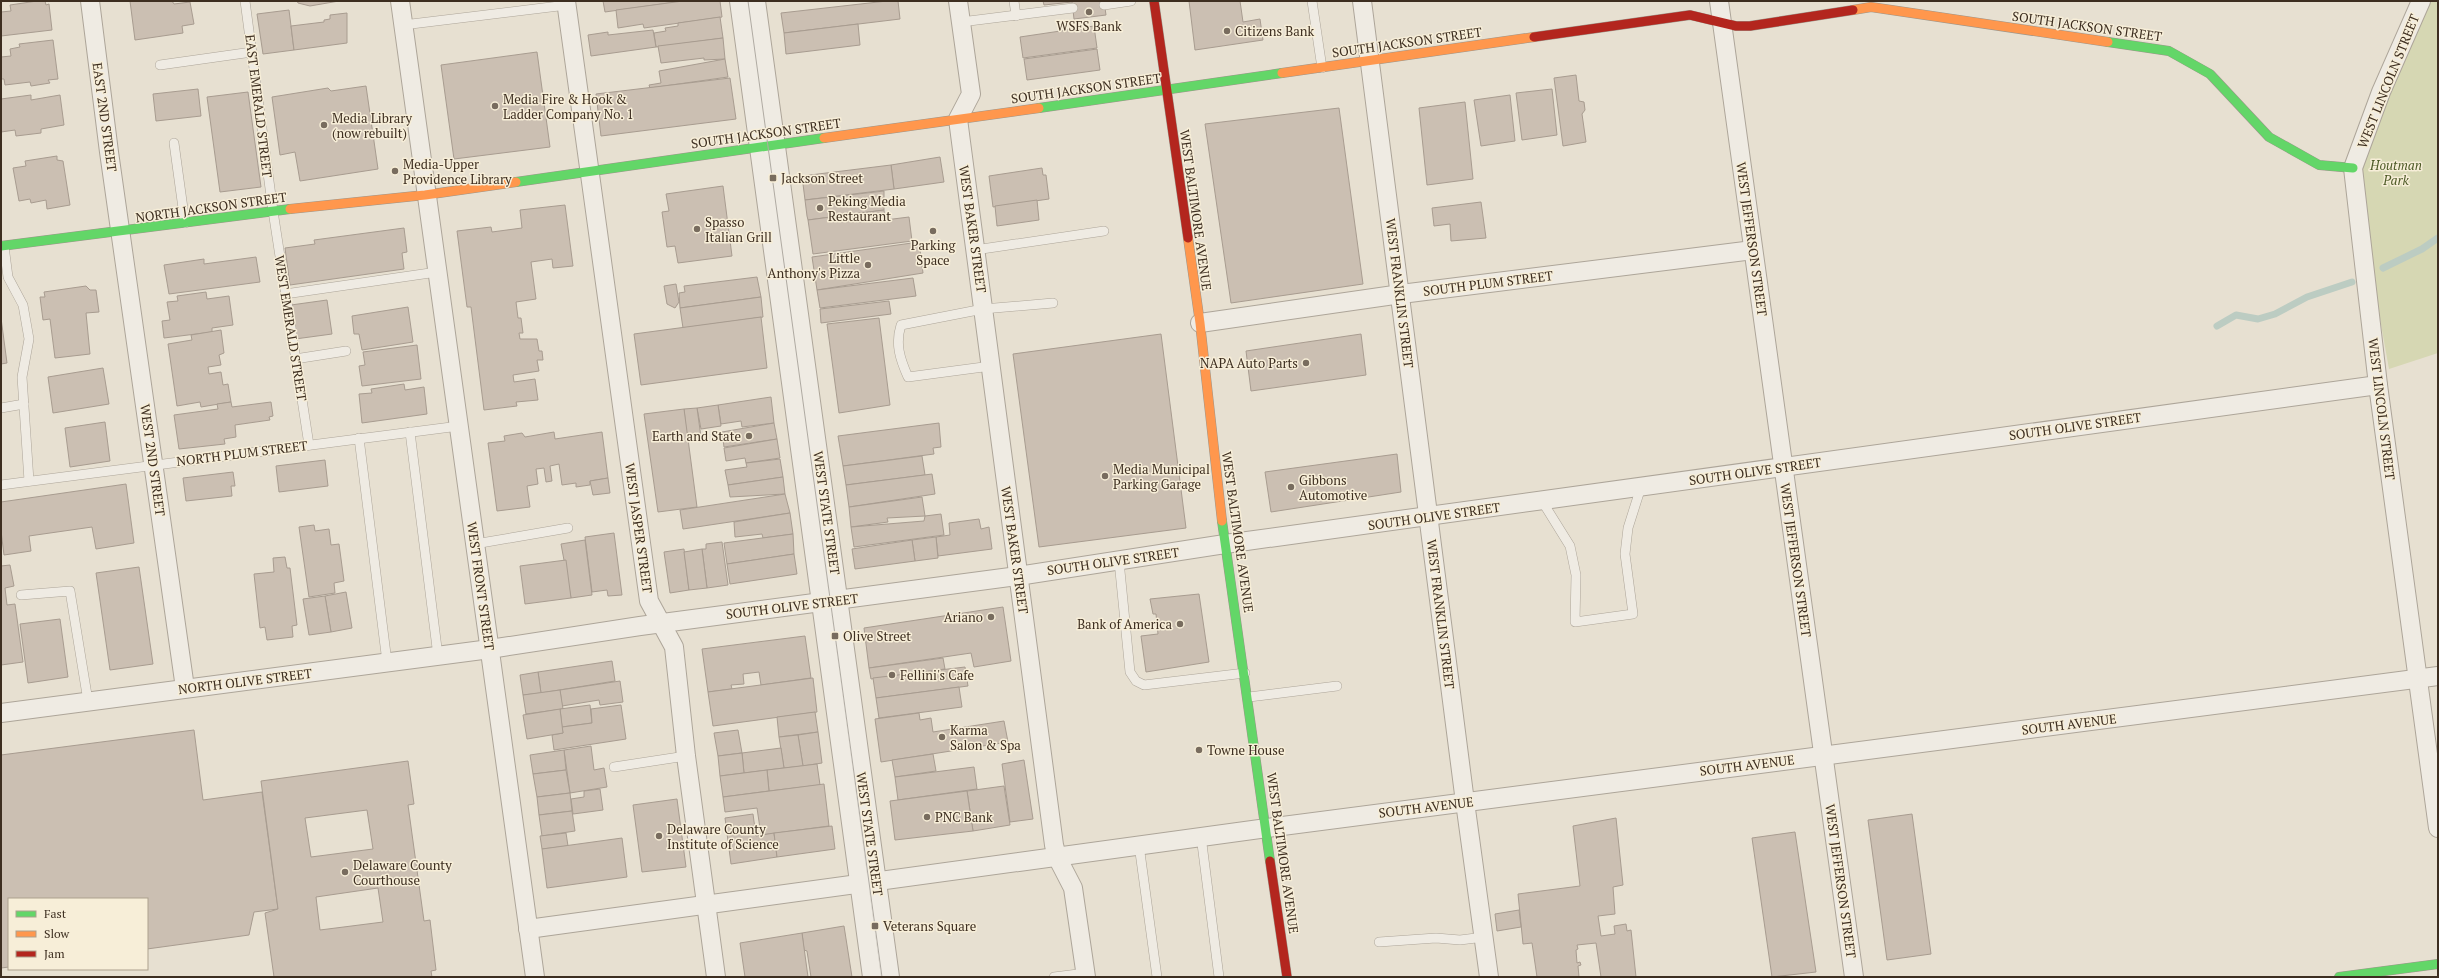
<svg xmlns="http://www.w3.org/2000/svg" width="2439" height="978" font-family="'PT Serif',serif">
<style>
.green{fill:#d6d7b3}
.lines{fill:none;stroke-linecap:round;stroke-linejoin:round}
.stream{stroke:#bcccc2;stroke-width:7}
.building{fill:#cbbfb2;stroke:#a89c90;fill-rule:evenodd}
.lane-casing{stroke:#ada599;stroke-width:10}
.street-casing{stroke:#ada599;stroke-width:20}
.fast-casing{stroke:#9c958a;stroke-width:10}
.slow-casing{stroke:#9c958a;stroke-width:10}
.jam-casing{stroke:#9c958a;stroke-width:10}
.lane{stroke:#efebe3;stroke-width:9}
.street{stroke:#efebe3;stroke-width:18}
.fast{stroke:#63d668;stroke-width:9}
.slow{stroke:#ff974d;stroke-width:9}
.jam{stroke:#b3261e;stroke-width:9}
.tram{stroke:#afaaa2;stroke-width:1}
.poi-dot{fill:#786c5e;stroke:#f7eed8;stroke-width:1.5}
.labels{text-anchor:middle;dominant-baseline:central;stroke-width:3;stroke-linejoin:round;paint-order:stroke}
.poi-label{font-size:13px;fill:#3d2e20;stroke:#f7eed8;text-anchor:start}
.street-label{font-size:13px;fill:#3d2e20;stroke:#f7eed8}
.park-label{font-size:13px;font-style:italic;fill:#4d5a26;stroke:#f7eed8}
</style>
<rect width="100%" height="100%" fill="#e7e0d1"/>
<!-- green -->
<path class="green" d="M2421,1H2438V353L2389,369L2353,168Z"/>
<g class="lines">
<!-- stream -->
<g class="stream">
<path d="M2383,268L2422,249L2438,238"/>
<path d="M2217,326L2236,315L2258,319L2275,314L2307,297L2352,282"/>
</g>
</g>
<!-- building -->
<g class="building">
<path d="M37,1H45L46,5L49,4L52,30L1,36V12L11,11L10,5Z"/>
<path d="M130,1H172L174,4L190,2L194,24L182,26L183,33L135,40Z"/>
<path d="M297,1H339L310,6L298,3Z"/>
<path d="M603,1H683L605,12Z"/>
<path d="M683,1H720L722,17L644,28L643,24L618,28L616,10Z"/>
<path d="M887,1H898L900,19L784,33L781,13Z"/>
<path d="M1043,1H1104L1106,15L1074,19L1072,2L1044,5Z"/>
<path d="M1189,1H1242H1240L1243,22L1260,19L1263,40L1195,50Z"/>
<path d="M289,10L294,50L263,54L257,14Z"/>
<path d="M347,13V43L294,50L291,26L324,22V20L330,19V15Z"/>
<path d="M720,17L723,38L656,47L654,33L666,31L665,28L678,26V23Z"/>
<path d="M858,24L860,45L786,54L784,33Z"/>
<path d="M1094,26L1097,48L1023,58L1020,37Z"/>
<path d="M653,30L656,47L591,56L588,35L608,32V35Z"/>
<path d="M723,38L725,59L704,60V58L661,63L658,46Z"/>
<path d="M53,40L58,79L48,80L50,83L31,86L30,82L5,85L4,79H1V57L11,56L10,49L20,47L19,44Z"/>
<path d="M1097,49L1100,70L1027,80L1024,59Z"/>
<path d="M537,52L550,147L454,159L441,65Z"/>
<path d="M725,59L728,77L650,88L649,85L661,83L659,71Z"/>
<path d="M1576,75L1579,101L1584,102L1585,110L1582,114L1586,142L1563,146L1554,78Z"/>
<path d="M730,78L736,119L601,136L596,94Z"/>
<path d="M366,86L378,169L300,181L295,152L280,155L272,97L328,88L331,91Z"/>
<path d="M198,89L201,116L156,121L153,94Z"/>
<path d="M1552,89L1557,135L1522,140L1516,93Z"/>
<path d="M248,92L261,187L220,192L207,97Z"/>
<path d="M31,95V100L60,95L64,125L41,129V133L16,136L15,130L1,132V99Z"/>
<path d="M1510,95L1515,141L1481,146L1474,100Z"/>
<path d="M1465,102L1473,179L1427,185L1419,108Z"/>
<path d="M1339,108L1363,284L1231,303L1205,124Z"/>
<path d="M57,156V160L63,161L70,205L47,209L46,200L31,203L30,199L19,201L13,168L26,166L25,161Z"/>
<path d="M940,157L944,182L894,189L891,165Z"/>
<path d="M891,165L894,189L805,200L802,176Z"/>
<path d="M1042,168L1043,175H1046L1049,199L993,207L989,176Z"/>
<path d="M723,186L732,256L678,263L675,246L667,247L662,212L669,211L666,194Z"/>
<path d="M884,191V210L808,220L807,216L805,200Z"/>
<path d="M1037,200L1039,220L997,226L995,206Z"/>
<path d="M1481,202L1486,238L1451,241L1450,224L1434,226L1432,208Z"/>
<path d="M565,205L573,266L553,268L552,259L531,262L536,299L516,302L518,318H521L523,333H519L520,339H537L539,351H542L543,360H537L539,371L513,375L514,382L535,379L538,400L516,402L517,406L484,410L471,307H467L457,231L491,227L492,232L522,228L520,210Z"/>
<path d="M884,210L885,220L909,217L912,241L813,254L808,220Z"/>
<path d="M404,228L407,252L402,253L404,269L290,285L285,248L315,244L314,240Z"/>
<path d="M919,242L923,273L817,290L812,257Z"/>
<path d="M256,257L260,282L169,294L164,265L204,259V264Z"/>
<path d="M757,277L761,297L680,308L679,293L685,292L684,286Z"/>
<path d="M913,278L916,296L820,308L817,290Z"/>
<path d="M676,284L679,302L675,308L667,304L664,286Z"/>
<path d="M86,286L90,290H96L99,312L86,313L90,354L55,358L50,319L43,320L40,297H45L44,292Z"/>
<path d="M206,292L207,299L229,296L233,325L212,328V332L164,338L162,321L170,320L167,302L178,301L177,296Z"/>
<path d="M761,297L763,317L683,328L680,308Z"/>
<path d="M327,300L332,334L295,339L291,305Z"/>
<path d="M889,301L891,314L821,323L820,309Z"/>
<path d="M408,307L413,342L362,350L359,334H354L352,316Z"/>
<path d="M761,317L767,368L641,385L634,334Z"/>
<path d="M1,318L7,363L1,364Z"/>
<path d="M879,318L890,405L839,413L827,324Z"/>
<path d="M221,330L224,353L219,355L221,365L208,367L209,374L221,372L223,385L228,384L231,402L201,407L200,402L177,406L168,344L192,340L191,335Z"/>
<path d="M1161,334L1186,528L1039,547L1013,354Z"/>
<path d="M1361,334L1366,375L1251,391L1246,351Z"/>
<path d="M417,345L421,379L362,386L359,366L365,365L363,352Z"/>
<path d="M103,368L109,404L53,413L48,377Z"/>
<path d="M404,384L405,390L424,387L427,414L362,423L359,394L372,393L371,389Z"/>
<path d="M771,397L774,423L742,427L741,421L721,424L718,405Z"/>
<path d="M231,402L232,407L271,402L273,416L269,417L270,420L235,425L236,437L224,439L225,444L179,449L174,415L218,409L217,404Z"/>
<path d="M718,405L721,426L701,429L697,408Z"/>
<path d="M697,408L701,437L687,439L684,409Z"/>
<path d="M684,409L697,507L658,512L644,414Z"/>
<path d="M105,422L110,461L70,467L65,428Z"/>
<path d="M774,423L777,439L724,447L722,432Z"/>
<path d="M939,423L941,447L933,448L934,454L843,466L838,436Z"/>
<path d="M554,432L555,439L602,432L608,478L590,481V485L576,487V483L562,485L559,464L550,466L552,481L546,482L544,468L536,469L538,484L527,486L530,507L497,511L488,443L505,441L504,436L522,433L525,437Z"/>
<path d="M777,439L780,458L746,463L745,458L726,461L724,448Z"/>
<path d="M1397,454L1401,492L1271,512L1265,472Z"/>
<path d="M922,456L925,475L846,485L843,466Z"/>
<path d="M780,459L783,477L728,485L725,470L747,467L746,463Z"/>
<path d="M325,460L328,486L279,492L276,466Z"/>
<path d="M233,472L235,486H231L232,496L186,501L183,478Z"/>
<path d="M932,474L935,494L849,507L846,485Z"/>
<path d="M783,477L785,494L730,497L728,485Z"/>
<path d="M608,478L610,493L593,495L590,481Z"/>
<path d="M126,484L134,543L96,549L92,527L29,536L31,551L4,555L1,531V502Z"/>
<path d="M785,494L790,513L683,529L680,510Z"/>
<path d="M922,497L925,516L887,518L888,522L851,527L849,507Z"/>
<path d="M790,513L793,534L763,538L762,534L735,537L734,522Z"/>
<path d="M941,514L944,535L854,547L851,527L924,521L925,516Z"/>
<path d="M979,519L981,529L989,527L992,549L938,556L936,537L950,535L949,523Z"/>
<path d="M314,525L315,531L329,529L331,545L339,544L344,581L334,583L335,593L309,597L299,527Z"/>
<path d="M614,533L622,595L608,596L607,590L592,592L585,537Z"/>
<path d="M793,534L794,554L727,564L724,543Z"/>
<path d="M936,537L938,558L915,561L912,540Z"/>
<path d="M585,540L592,595L571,598L561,544Z"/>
<path d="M912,540L915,561L855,569L852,549Z"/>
<path d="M722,542L728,585L707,588L702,549H706V544Z"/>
<path d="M684,549L689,590L670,593L664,552Z"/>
<path d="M702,549L707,588L689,590L684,552Z"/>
<path d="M794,554L797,574L730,584L727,564Z"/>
<path d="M285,557L287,568H290L297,625L292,626L293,637L267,640L265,627L260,628L254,574L274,572L273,558Z"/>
<path d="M566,560L571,598L525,604L520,566Z"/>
<path d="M10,565L14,586L5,588L7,605L15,604L23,662L1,665V566Z"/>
<path d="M139,567L153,664L110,670L96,573Z"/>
<path d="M346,592L352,628L331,632L325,596Z"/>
<path d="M1199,594L1209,662L1146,672L1141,636L1158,634L1156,614H1153L1150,599Z"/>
<path d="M325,596L331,632L309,635L303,599Z"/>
<path d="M1003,607L1011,661L974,667L971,653L869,668L864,628Z"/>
<path d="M60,619L68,677L28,683L20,624Z"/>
<path d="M805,636L811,678L761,685L759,672L743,674L744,684L731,685L732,689L708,692L702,649Z"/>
<path d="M943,658L945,669L871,679L869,668Z"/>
<path d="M612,661L615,681L541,693L538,672Z"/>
<path d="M965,667L968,686L876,698L873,678Z"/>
<path d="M538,672L541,693L523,695L520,675Z"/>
<path d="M813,678L817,712L713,726L708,692Z"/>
<path d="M620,681L623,702L600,705L599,700L562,706L560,690Z"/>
<path d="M959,687L962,707L879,718L876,698Z"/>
<path d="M560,690L563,709L526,714L523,695Z"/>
<path d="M590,705L592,723L562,727L560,709Z"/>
<path d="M621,705L626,739L554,750L552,735L563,733L562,727L592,723L591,709Z"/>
<path d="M560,709L563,733L527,739L523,715Z"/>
<path d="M815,712L818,732L779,737L777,717Z"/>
<path d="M919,713L920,720L931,718L933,732L1004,721L1008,742L881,762L875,719Z"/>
<path d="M194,730L203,800L262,792L278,909L254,912L249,935L147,949V899H9V967L1,968V755Z"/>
<path d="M738,730L742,753L718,756L714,733Z"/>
<path d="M818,732L822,763L803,766L798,735Z"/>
<path d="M798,735L803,766L784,768L779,737Z"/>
<path d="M591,746L594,770L604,768L607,787L570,793L564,750Z"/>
<path d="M781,748L784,768L744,773L742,753Z"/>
<path d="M564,750L566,770L533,774L530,755Z"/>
<path d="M742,753L744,773L720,776L718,756Z"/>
<path d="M933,754L936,771L895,777L892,760Z"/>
<path d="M1024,760L1033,819L1010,822L1002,764Z"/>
<path d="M408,761L414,804L408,805L424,921L430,920L436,970L431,971L432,977H274L265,913L278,909L261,781ZM367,810L373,849L311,857L305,818ZM378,888L383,922L320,930L316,897Z"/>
<path d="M817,764L820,785L769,791L767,770Z"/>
<path d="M974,767L977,789L898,800L895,777Z"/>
<path d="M566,770L570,793L537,797L533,774Z"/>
<path d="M767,770L769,791L723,797L720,776Z"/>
<path d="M824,784L829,826L761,835L757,808L725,812L723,797Z"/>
<path d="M1004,786L1010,825L973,831L967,791Z"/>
<path d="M600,789L603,810L573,814L571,799L584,797V791Z"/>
<path d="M967,791L973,831L895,840L890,801Z"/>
<path d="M570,793L572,811L539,815L537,797Z"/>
<path d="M677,799L686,867L642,872L633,805Z"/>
<path d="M572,811L575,831L542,836L539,815Z"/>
<path d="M753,814L756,836L774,833L777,857L731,864L725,818Z"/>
<path d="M1912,814L1931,954L1887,960L1868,820Z"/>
<path d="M1616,818L1623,885L1613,887L1615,914L1598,916L1601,936L1615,934L1614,926L1626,924L1627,931L1631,930L1636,977H1601L1596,943L1577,945L1578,949L1576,950L1577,963L1580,962L1581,965L1578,966L1579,977H1537L1532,943L1523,944L1518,894L1580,886L1573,826Z"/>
<path d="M832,826L835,849L777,857L774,833Z"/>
<path d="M1795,832L1816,972L1772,977L1752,838Z"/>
<path d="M566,833L568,846L542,849L540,836Z"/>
<path d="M622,838L627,877L547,888L542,849Z"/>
<path d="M1519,910L1521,927L1497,931L1495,914Z"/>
<path d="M844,926L852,977H811L807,951L804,950L802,933Z"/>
<path d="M802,933L808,977H745L740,943Z"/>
</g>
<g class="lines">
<defs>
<g id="lane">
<path d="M245,1L273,211L309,445"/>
<path d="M1014,1L1016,16"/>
<path d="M1312,1L1322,68"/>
<path d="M1104,5L1131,1"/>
<path d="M961,22L1073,8"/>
<path d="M403,25L567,5"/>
<path d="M160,65L252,52"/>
<path d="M174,143L185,223"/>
<path d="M4,246L8,277L23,305L29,339L22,377L29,481"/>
<path d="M975,250L1104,231"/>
<path d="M285,294L437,272"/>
<path d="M295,359L346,351"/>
<path d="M991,366L908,377C900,359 895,344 901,325L983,309L1053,303"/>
<path d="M1,408L24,404"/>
<path d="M410,432L438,656"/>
<path d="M359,438L387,662"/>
<path d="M1,485L459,426"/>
<path d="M1542,501L1570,546L1576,575L1575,622L1633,614L1625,554L1628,528L1641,487"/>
<path d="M475,544L568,528"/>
<path d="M1119,561L1130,672L1136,681L1144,685L1245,673"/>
<path d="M21,595L70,591L88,701"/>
<path d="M1249,697L1337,686"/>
<path d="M614,767L686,756"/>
<path d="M1201,836L1219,977"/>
<path d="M1139,845L1157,977"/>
<path d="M1379,942L1436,938L1460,940L1484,937"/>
<path d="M1054,977L1086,973"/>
</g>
<g id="street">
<path d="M90,1L109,152L185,688"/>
<path d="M400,1L535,977"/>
<path d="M566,1L649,601L674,647L686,756L716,977"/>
<path d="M739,1L872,977"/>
<path d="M756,1L890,977"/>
<path d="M958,1L971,94L958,119L961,142L1054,845L1057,857L1073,888L1086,977"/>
<path d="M1362,1L1465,802L1489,977"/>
<path d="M1719,1L1854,977"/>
<path d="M2421,1L2381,92L2353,168L2378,385L2438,828"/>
<path d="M1200,323L1401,294L1753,250"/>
<path d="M1,713L490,649L640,626L1018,576L1225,544L2378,385"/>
<path d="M528,929L1267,828L2438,676"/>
</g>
<g id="fast">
<path d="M2108,42L2169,51L2210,74L2269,137L2319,165L2353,168"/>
<path d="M1039,108L1282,73"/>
<path d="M516,182L824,138"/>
<path d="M1,246L290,209"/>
<path d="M1222,521L1270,861"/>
<path d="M2339,977L2438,964"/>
</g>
<g id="slow">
<path d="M1853,10L1871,7L2108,42"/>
<path d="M1282,73L1534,37"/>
<path d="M824,138L1039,108"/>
<path d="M290,209L425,195L516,182"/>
<path d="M1188,238L1200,323L1222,521"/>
</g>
<g id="jam">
<path d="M1154,1L1188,238"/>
<path d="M1534,37L1690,15L1736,26H1750L1853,10"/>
<path d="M1270,861L1287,977"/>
</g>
</defs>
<!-- lane casing -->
<use href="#lane" class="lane-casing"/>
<!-- street casing -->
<use href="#street" class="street-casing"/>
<!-- fast casing -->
<use href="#fast" class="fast-casing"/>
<!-- slow casing -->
<use href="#slow" class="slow-casing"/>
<!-- jam casing -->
<use href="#jam" class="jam-casing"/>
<!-- lane -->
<use href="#lane" class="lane"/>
<!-- street -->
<use href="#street" class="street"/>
<!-- fast -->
<use href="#fast" class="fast"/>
<!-- slow -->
<use href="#slow" class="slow"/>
<!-- jam -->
<use href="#jam" class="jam"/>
<!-- tram -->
<path class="tram" d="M748,1L882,977"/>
</g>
<!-- markers -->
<g class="poi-dot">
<circle cx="1089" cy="12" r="4"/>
<circle cx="1227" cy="31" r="4"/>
<circle cx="495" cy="106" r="4"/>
<circle cx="324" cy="125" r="4"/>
<circle cx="395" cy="171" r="4"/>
<rect x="769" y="174" width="8" height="8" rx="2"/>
<circle cx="820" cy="208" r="4"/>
<circle cx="697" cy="229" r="4"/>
<circle cx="933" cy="231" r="4"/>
<circle cx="868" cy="265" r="4"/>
<circle cx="1306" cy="363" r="4"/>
<circle cx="749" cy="436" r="4"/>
<circle cx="1105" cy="476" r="4"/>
<circle cx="1291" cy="487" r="4"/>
<circle cx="991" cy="617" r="4"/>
<circle cx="1180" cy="624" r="4"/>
<rect x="831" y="632" width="8" height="8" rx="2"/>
<circle cx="892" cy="675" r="4"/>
<circle cx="942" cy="737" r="4"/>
<circle cx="1199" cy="750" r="4"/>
<circle cx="927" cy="817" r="4"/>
<circle cx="659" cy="836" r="4"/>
<circle cx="345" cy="872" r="4"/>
<rect x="871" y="922" width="8" height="8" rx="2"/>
</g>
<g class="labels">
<!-- poi labels -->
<g class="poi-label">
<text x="1089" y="26" text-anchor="middle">WSFS Bank</text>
<text x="1235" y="31">Citizens Bank</text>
<text x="503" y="99">Media Fire &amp; Hook &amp;<tspan x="503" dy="15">Ladder Company No. 1</tspan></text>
<text x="332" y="118">Media Library<tspan x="332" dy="15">(now rebuilt)</tspan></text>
<text x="403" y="164">Media-Upper<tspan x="403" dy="15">Providence Library</tspan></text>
<text x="781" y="178">Jackson Street</text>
<text x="828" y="201">Peking Media<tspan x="828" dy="15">Restaurant</tspan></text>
<text x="705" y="222">Spasso<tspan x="705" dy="15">Italian Grill</tspan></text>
<text x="933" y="245" text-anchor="middle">Parking<tspan x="933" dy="15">Space</tspan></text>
<text x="860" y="258" text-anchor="end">Little<tspan x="860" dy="15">Anthony's Pizza</tspan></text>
<text x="1298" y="363" text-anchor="end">NAPA Auto Parts</text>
<text x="741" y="436" text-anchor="end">Earth and State</text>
<text x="1113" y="469">Media Municipal<tspan x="1113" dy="15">Parking Garage</tspan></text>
<text x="1299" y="480">Gibbons<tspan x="1299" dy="15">Automotive</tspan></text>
<text x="983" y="617" text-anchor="end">Ariano</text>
<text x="1172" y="624" text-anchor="end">Bank of America</text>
<text x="843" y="636">Olive Street</text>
<text x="900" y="675">Fellini's Cafe</text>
<text x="950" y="730">Karma<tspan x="950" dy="15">Salon &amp; Spa</tspan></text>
<text x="1207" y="750">Towne House</text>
<text x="935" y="817">PNC Bank</text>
<text x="667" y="829">Delaware County<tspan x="667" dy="15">Institute of Science</tspan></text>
<text x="353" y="865">Delaware County<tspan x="353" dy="15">Courthouse</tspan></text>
<text x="883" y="926">Veterans Square</text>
</g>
<!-- street labels -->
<g class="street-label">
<text transform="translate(2087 26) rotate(8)">SOUTH JACKSON STREET</text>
<text transform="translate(1407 42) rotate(-8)">SOUTH JACKSON STREET</text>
<text transform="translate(2388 81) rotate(-68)">WEST LINCOLN STREET</text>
<text transform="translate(1086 88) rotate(-8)">SOUTH JACKSON STREET</text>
<text transform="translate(259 106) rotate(83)">EAST EMERALD STREET</text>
<text transform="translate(105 117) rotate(82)">EAST 2ND STREET</text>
<text transform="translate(766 133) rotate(-8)">SOUTH JACKSON STREET</text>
<text transform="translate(211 207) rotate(-8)">NORTH JACKSON STREET</text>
<text transform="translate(1196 210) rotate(82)">WEST BALTIMORE AVENUE</text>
<text transform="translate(973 229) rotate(82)">WEST BAKER STREET</text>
<text transform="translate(1752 239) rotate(82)">WEST JEFFERSON STREET</text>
<text transform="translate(1488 283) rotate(-7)">SOUTH PLUM STREET</text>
<text transform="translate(1400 293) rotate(83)">WEST FRANKLIN STREET</text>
<text transform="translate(291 328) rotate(81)">WEST EMERALD STREET</text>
<text transform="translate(2382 409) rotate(83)">WEST LINCOLN STREET</text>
<text transform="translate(2075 426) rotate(-8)">SOUTH OLIVE STREET</text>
<text transform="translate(242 453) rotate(-7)">NORTH PLUM STREET</text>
<text transform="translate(153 460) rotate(82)">WEST 2ND STREET</text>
<text transform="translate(1755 471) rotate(-8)">SOUTH OLIVE STREET</text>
<text transform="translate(827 513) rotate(82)">WEST STATE STREET</text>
<text transform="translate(1434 516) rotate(-8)">SOUTH OLIVE STREET</text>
<text transform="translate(639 528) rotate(82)">WEST JASPER STREET</text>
<text transform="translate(1238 532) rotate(82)">WEST BALTIMORE AVENUE</text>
<text transform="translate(1015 550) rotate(82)">WEST BAKER STREET</text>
<text transform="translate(1796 560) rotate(82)">WEST JEFFERSON STREET</text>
<text transform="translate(1113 561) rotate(-8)">SOUTH OLIVE STREET</text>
<text transform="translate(481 586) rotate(82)">WEST FRONT STREET</text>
<text transform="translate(792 606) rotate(-7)">SOUTH OLIVE STREET</text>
<text transform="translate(1441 614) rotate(83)">WEST FRANKLIN STREET</text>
<text transform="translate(245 681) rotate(-7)">NORTH OLIVE STREET</text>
<text transform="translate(2069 724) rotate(-7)">SOUTH AVENUE</text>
<text transform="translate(1747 765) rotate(-7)">SOUTH AVENUE</text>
<text transform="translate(1426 807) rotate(-7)">SOUTH AVENUE</text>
<text transform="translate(870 834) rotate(82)">WEST STATE STREET</text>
<text transform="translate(1283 853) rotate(82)">WEST BALTIMORE AVENUE</text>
<text transform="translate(1841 881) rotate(82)">WEST JEFFERSON STREET</text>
</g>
<!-- park labels -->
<g class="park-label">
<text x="2396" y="165">Houtman<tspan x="2396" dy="15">Park</tspan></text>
</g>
</g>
<!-- border -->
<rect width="2439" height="978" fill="none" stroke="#3d2e20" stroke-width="4"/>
<!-- legend -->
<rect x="8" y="898" width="140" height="72" fill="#f7eed8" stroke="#ada18e"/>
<rect x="16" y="911" width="20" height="6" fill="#63d668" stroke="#ada18e"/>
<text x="44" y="918" font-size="12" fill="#3d2e20">Fast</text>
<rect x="16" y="931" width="20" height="6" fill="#ff974d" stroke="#ada18e"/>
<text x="44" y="938" font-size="12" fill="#3d2e20">Slow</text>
<rect x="16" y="951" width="20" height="6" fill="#b3261e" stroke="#ada18e"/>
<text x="44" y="958" font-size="12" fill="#3d2e20">Jam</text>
</svg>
